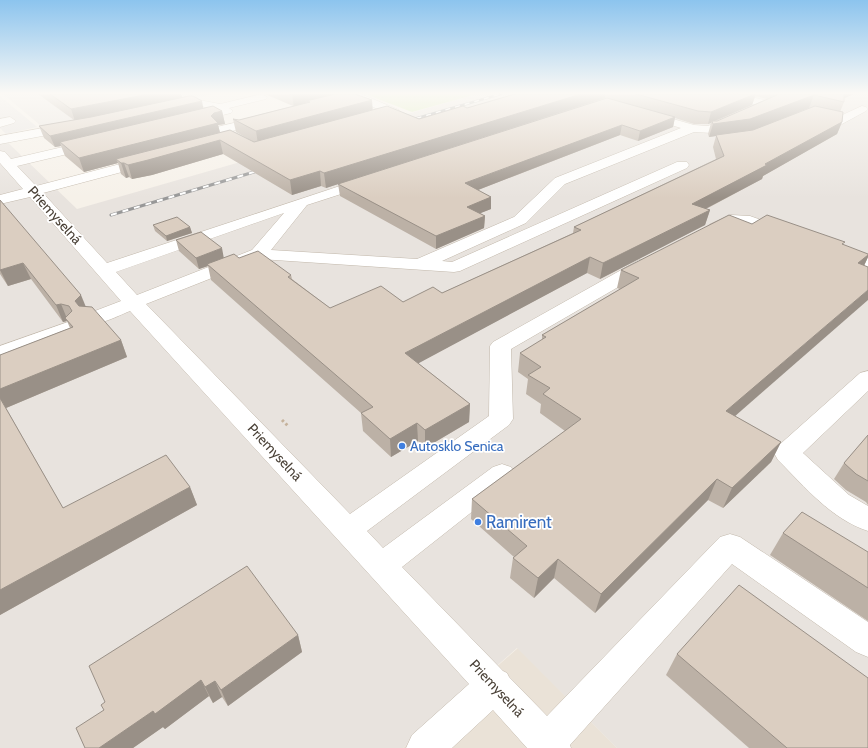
<svg xmlns="http://www.w3.org/2000/svg" width="868" height="748" font-family="Cabin,sans-serif">
<style>
.residential{fill:#eae2d7}
.industrial{fill:#e8e3de}
.green{fill:#d6ecb0}
.parking{fill:#e7e4e1}
.lines{fill:none;stroke-linecap:round;stroke-linejoin:round}
.minor-casing{stroke:#c2b8ab;stroke-width:1}
.path{stroke:#c5b29b;stroke-width:3;stroke-dasharray:2.5 2.5;stroke-linecap:butt}
.minor{fill:#fff;fill-rule:evenodd}
.rail-far1-casing{stroke:#989898;stroke-width:2.5}
.rail-casing{stroke:#989898;stroke-width:3}
.rail-far1{stroke:#fff;stroke-width:1.5;stroke-dasharray:5;stroke-linecap:butt}
.rail{stroke:#fff;stroke-width:2;stroke-dasharray:6;stroke-linecap:butt}
.wall{fill:#bcb1a6;fill-rule:evenodd}
.shaded-wall{fill:#999087}
.building{fill:#dbcec1;stroke:#999087}
.shop-dot{fill:#3f7fe0;stroke:#fff;stroke-width:1.5}
.labels{text-anchor:middle;dominant-baseline:central;stroke-width:3.5;stroke-linejoin:round;paint-order:stroke}
.street-label{font-size:14px;fill:#4a4137;stroke:#fff}
.shop-label{font-size:14px;fill:#366cbe;stroke:#fff;text-anchor:start}
.near-shop-label{font-size:17px;fill:#366cbe;stroke:#fff;text-anchor:start}
</style>
<rect width="100%" height="100%" fill="#f6f1e9"/>
<!-- residential -->
<path class="residential" d="M518,648L617,748H403Z"/>
<!-- industrial -->
<g class="industrial">
<path d="M3,94H214L46,130Z"/>
<path d="M477,94H868V748H617L517,648L403,748H0V135L77,209Z"/>
</g>
<!-- green -->
<path class="green" d="M365,94H477L412,112Z"/>
<!-- parking -->
<path class="parking" d="M0,96L37,127L6,134L0,128Z"/>
<g class="lines">
<defs>
<g id="minor">
<path d="M262,94L267,97L266,99L229,108L233,111L231,113L194,122L188,119L190,117L216,110L201,106L172,109L166,106L172,103L194,99L220,104Z"/>
<path d="M354,94H361L399,110L401,112C396,117 382,121 375,119L373,117L375,115L384,112L356,99L344,102L339,99L340,97Z"/>
<path d="M723,94H739L772,102L774,104L772,106L713,133L694,132L565,184L526,223L442,261L452,262L677,162H687L689,165L687,168L460,271L454,272L260,259L146,304L350,514L489,416L490,346L493,342L639,260L645,259L651,260L654,264L651,268L511,349L513,419L509,425L367,531L383,548L493,467L502,464L511,467L515,474L511,481L402,567L503,671L507,673L509,677L547,716L720,537L730,534L740,537L868,622V657L856,652L732,564L570,745L571,748H527L493,710L452,748H406L412,735L469,684L130,311C117,316 101,326 87,322L84,318L87,314L121,301L30,197L0,204V195L23,189L0,163V151L5,152L11,159L93,140L99,144L97,147L17,166L36,186L147,157L152,158L154,161L152,164L43,193L107,263L367,177L372,178L374,181L372,184L307,205L271,250L417,259L514,217L555,178L681,128L641,116L639,114L641,112L645,111L694,125L708,126L757,105L724,96ZM284,213L252,250L137,295L116,272Z"/>
<path d="M862,106L866,107L868,109L866,111L842,124L809,115L807,113L813,110L840,116Z"/>
<path d="M264,116L268,117L270,119L268,121L232,131L241,138L239,141H231L215,130L217,127Z"/>
<path d="M10,117L16,121L14,123L0,127V119Z"/>
<path d="M70,123L74,124L76,127L74,130L0,144V136Z"/>
<path d="M731,215L750,216L789,230L791,233L789,236L783,238C767,234 753,226 737,225C726,225 721,234 709,231L707,228L709,225Z"/>
<path d="M868,257V268L860,267L857,263L860,259Z"/>
<path d="M68,322L75,324L78,328L75,332L0,360V346Z"/>
<path d="M868,371V391L803,453L849,495L868,506V531C831,519 805,487 778,460L774,453L778,446L860,373Z"/>
</g>
</defs>
<!-- minor casing -->
<use href="#minor" class="minor-casing"/>
<!-- path -->
<path class="path" d="M282,420L289,427"/>
<!-- minor -->
<use href="#minor" class="minor"/>
<defs>
<path id="rail-far1" d="M407,121L501,94"/>
<path id="rail" d="M111,215L264,169"/>
</defs>
<!-- rail-far1 casing -->
<use href="#rail-far1" class="rail-far1-casing"/>
<!-- rail casing -->
<use href="#rail" class="rail-casing"/>
<!-- rail-far1 -->
<use href="#rail-far1" class="rail-far1"/>
<!-- rail -->
<use href="#rail" class="rail"/>
</g>
<!-- wall -->
<g class="wall">
<path d="M38,94H181L182,97L203,108L222,111L225,124L218,125L220,133L250,140L236,132L233,119L239,120L293,106L265,94H355L372,100V110L419,119L467,108L515,94H854L844,98V102L840,112L842,122L837,134L763,176L762,179L706,209L710,210L705,225L600,279L587,273L418,363L470,404L469,422L425,448L418,441L391,457L363,431L361,413L211,280L208,266L199,269L179,251L176,240L224,258H239L291,275L292,279L330,308L403,302L442,293L573,233L574,227L716,159L713,147L716,136L709,137L708,134L711,123L708,124H694L675,118L673,127L638,141L620,135L478,190L491,197V209L480,213L485,216L484,228L436,249L340,196L338,184L326,188L321,186L292,195L223,154L152,175L132,179L129,177L126,178L121,174L118,163L84,172L65,156L61,146L55,147L44,138L39,126L74,120ZM755,96L767,99L717,121H716L752,105ZM605,98H606L429,155ZM809,108H810L766,125Z"/>
<path d="M0,200L86,307L121,340L127,357L6,408L63,508L190,487L197,505L0,615V355L70,328L67,321L63,322L31,279L8,286L0,274Z"/>
<path d="M752,224L844,245L868,257L864,266L735,416L781,442L771,462L723,508L708,500L595,613L554,578L534,598L510,578L513,558L514,557L471,519L472,499L565,431L540,413L541,404L526,394L528,379L518,372L520,353L542,340V335L620,289L617,288L621,270Z"/>
<path d="M153,225L190,227L192,233L167,241L155,231Z"/>
<path d="M868,435V505L866,502L846,490L834,479L844,463Z"/>
<path d="M783,533L868,552V621L770,555Z"/>
<path d="M298,635L302,652L228,706L222,697L213,703L209,696L165,729L163,727L133,748H85L76,728Z"/>
<path d="M677,654L868,748H749L666,675Z"/>
</g>
<!-- shaded-wall -->
<g class="shaded-wall">
<path d="M149,94H181L183,99L75,121L71,109Z"/>
<path d="M299,94H335L310,102L306,101V104L294,107L292,95Z"/>
<path d="M581,94H605V98L326,188L324,173Z"/>
<path d="M755,94H756L752,105L712,122V121L711,123L708,124L711,112Z"/>
<path d="M843,94H854L840,100Z"/>
<path d="M814,95L809,108L746,133L716,135V136L709,137L713,124Z"/>
<path d="M372,100L373,113L258,144L256,131Z"/>
<path d="M202,101L204,112L60,142L61,146L55,147L50,136Z"/>
<path d="M222,111L225,124L218,125L221,136L116,159L118,163L84,172L79,158L211,116L214,113Z"/>
<path d="M675,117L673,127L638,141L640,131Z"/>
<path d="M842,122L837,134L763,176L762,179L688,218L692,204Z"/>
<path d="M622,125L620,135L465,195V183Z"/>
<path d="M220,140L223,154L152,175L132,179L128,165Z"/>
<path d="M121,163H124L129,177L126,178Z"/>
<path d="M320,171L321,186L292,195L290,180Z"/>
<path d="M491,197V209L466,219L467,207Z"/>
<path d="M710,210L705,225L600,279L603,263Z"/>
<path d="M485,216L484,228L436,249V236Z"/>
<path d="M190,227L192,233L167,241L166,236Z"/>
<path d="M222,248L224,259L207,264L208,266L199,269L196,258Z"/>
<path d="M868,255V257L861,272L858,263Z"/>
<path d="M590,257L587,273L406,370L405,353Z"/>
<path d="M23,263L31,279L8,286L0,270Z"/>
<path d="M868,290V300L718,431L726,411Z"/>
<path d="M81,295L88,312L82,318L75,301Z"/>
<path d="M61,304L68,321L65,318L67,321L63,322L56,305Z"/>
<path d="M121,340L127,357L6,408L0,398V389Z"/>
<path d="M470,404L469,422L425,448V430Z"/>
<path d="M417,423L418,441L391,457L390,439Z"/>
<path d="M781,442L771,462L723,508L732,488Z"/>
<path d="M717,479L708,500L595,613L601,594Z"/>
<path d="M190,487L197,505L0,615V590Z"/>
<path d="M558,559L554,578L534,598L538,578Z"/>
<path d="M298,635L302,652L228,706L221,690Z"/>
<path d="M201,680L209,696L165,729L163,727L133,748H99L153,711Z"/>
<path d="M215,681L222,697L213,703L205,687Z"/>
</g>
<!-- building -->
<g class="building">
<path d="M50,94H149L71,109Z"/>
<path d="M289,94H299L292,95Z"/>
<path d="M335,94H355L372,100L256,131L233,119L239,120L310,102L306,101Z"/>
<path d="M515,94H581L324,173L320,171L290,180L220,140L148,160L128,165L124,163H121L116,159L230,130L254,142L387,106L419,119L463,106L467,108Z"/>
<path d="M636,94H755L711,112L698,111Z"/>
<path d="M778,94H844V102L814,95L750,119L713,124L712,121H717L777,95Z"/>
<path d="M189,96H193L202,101L50,136L39,126L91,117Z"/>
<path d="M607,98L675,117L640,131L622,125L465,183L491,197L467,207L485,216L436,236L338,184Z"/>
<path d="M213,106L222,111L214,113L211,116L218,123L79,158L60,142Z"/>
<path d="M815,106L843,112L842,122L765,164L767,165L692,204L710,210L603,263L590,257L405,353L470,404L425,430L417,423L390,439L361,413L373,407L207,264L234,254L239,258L258,251L291,275L288,277L330,308L381,286L403,302L433,287L442,293L581,230L574,227L724,156L716,135L753,130Z"/>
<path d="M0,200L81,295L75,301L79,306L92,307L121,340L0,389V355L73,327L65,318L72,311L69,306L61,304L56,305L23,263L0,270Z"/>
<path d="M729,215L752,224L767,215L845,242L842,244L868,254V255L858,263L868,267V290L726,411L781,442L732,488L717,479L601,594L558,559L538,578L513,558L527,546L472,499L581,419L543,394L550,388L528,375L541,367L520,353L546,337L542,335L639,278L621,270Z"/>
<path d="M177,217L190,227L166,236L153,225Z"/>
<path d="M201,232L222,248L196,258L176,240Z"/>
<path d="M0,398L63,508L166,455L190,487L0,590Z"/>
<path d="M868,435V481L856,474L844,463Z"/>
<path d="M802,512L868,552V588L783,533Z"/>
<path d="M247,566L298,635L221,690L215,681L205,687L201,680L155,714L153,711L99,748H85L76,728L104,710L101,705L105,702L89,666Z"/>
<path d="M739,585L868,678V748H787L677,654Z"/>
</g>
<!-- sky -->
<linearGradient id="sky" x2="0" y2="1"><stop stop-color="#8cc4ee"/><stop offset="0.47" stop-color="#fbf9f5"/><stop offset="1" stop-color="#fbf9f5" stop-opacity="0"/></linearGradient>
<rect width="868" height="198" fill="url(#sky)"/>
<!-- markers -->
<g class="shop-dot">
<circle cx="402" cy="446" r="4"/>
<circle cx="478" cy="522" r="4"/>
</g>
<g class="labels">
<!-- street labels -->
<g class="street-label">
<text transform="translate(55 215) rotate(48)">Priemyselná</text>
<text transform="translate(275 452) rotate(47)">Priemyselná</text>
<text transform="translate(497 688) rotate(47)">Priemyselná</text>
</g>
<!-- shop labels -->
<g class="shop-label">
<text x="410" y="446">Autosklo Senica</text>
</g>
<!-- near-shop labels -->
<g class="near-shop-label">
<text x="486" y="522">Ramirent</text>
</g>
</g>
</svg>
